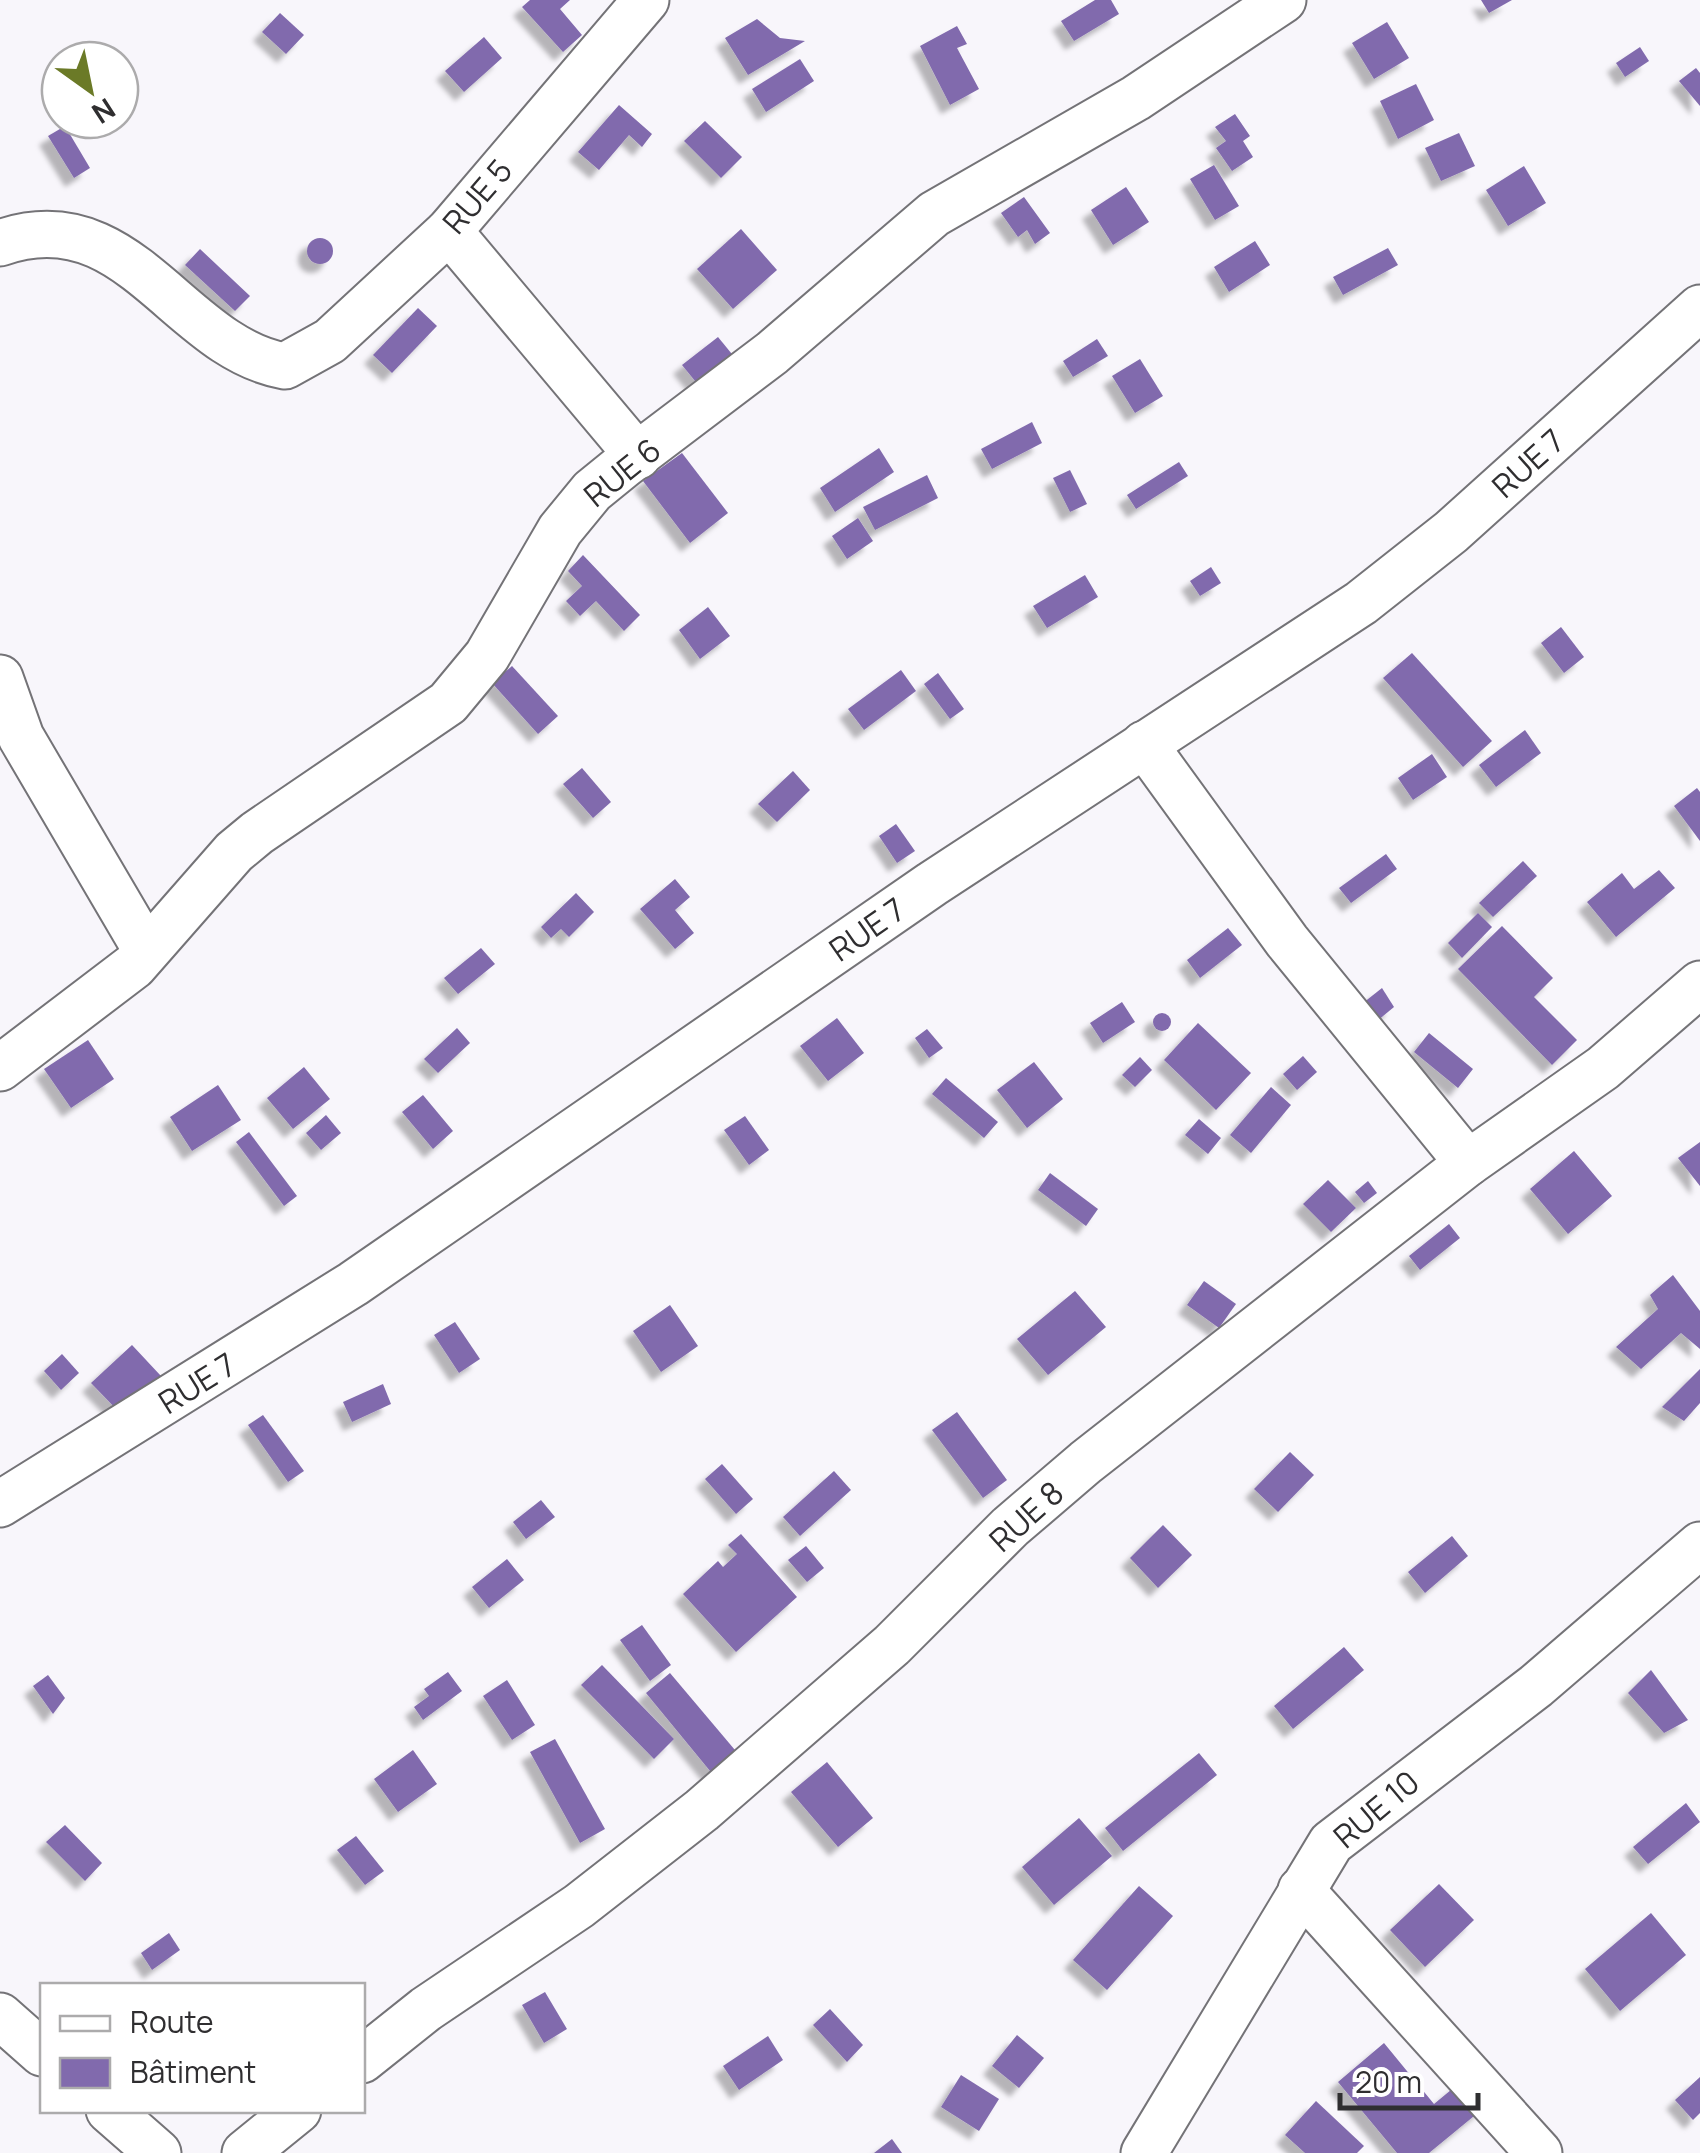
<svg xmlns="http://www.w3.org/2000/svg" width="1700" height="2153" font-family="Manrope,sans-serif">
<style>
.building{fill:#816aad;filter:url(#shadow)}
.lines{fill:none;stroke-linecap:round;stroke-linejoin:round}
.minor-casing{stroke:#747377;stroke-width:49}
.minor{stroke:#fff;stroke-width:45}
.labels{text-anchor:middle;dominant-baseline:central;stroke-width:10;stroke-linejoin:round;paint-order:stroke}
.street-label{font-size:32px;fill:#2f2e30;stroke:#fff}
</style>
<defs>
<filter id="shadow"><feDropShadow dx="-9" dy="9" stdDeviation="2.5" flood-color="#0004"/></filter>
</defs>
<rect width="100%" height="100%" fill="#f8f6fb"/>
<!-- building -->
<g class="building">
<path d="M530,0H570L560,9L582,35L563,52L522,7Z"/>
<path d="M1095,0H1111L1119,14L1074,41L1061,21Z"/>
<path d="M1481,0H1512L1489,13Z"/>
<path d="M280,13L304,35L286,54L262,32Z"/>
<path d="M757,19L780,38L805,41L748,75L725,38Z"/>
<path d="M1387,22L1409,58L1374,79L1352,43Z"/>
<path d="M957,26L967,44L957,48L979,89L950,105L920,46Z"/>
<path d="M484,37L502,58L464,92L445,71Z"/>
<path d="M1640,47L1649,61L1625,77L1616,63Z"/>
<path d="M800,59L814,81L766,112L752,89Z"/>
<path d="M1696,68L1700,73V106L1679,81Z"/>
<path d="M1416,84L1434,120L1398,139L1380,101Z"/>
<path d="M619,105L652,134L642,147L629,135L599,170L578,152Z"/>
<path d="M1235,114L1250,136L1243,141L1253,157L1232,171L1216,148L1226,141L1215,127Z"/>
<path d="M705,121L742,157L721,178L684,141Z"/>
<path d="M65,126L90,168L74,178L48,136Z"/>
<path d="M1459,133L1475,166L1441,181L1425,148Z"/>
<path d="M1214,165L1239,206L1215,220L1190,179Z"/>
<path d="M1524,166L1546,203L1508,226L1486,190Z"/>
<path d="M1126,187L1149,222L1113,245L1091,210Z"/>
<path d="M1024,197L1050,233L1035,244L1027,230L1018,237L1001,213Z"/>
<path d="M741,229L777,270L733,309L697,269Z"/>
<circle cx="320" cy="251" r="13"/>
<path d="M1255,241L1270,265L1229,292L1214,267Z"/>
<path d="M1388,248L1398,265L1343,295L1333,277Z"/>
<path d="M200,249L250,296L235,311L185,265Z"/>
<path d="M418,308L437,326L392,373L373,355Z"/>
<path d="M718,337L736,359L700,387L682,365Z"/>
<path d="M1097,339L1108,356L1073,377L1063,361Z"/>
<path d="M1140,359L1163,396L1135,413L1112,376Z"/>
<path d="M1032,422L1042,443L992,469L981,449Z"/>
<path d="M879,448L894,472L835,512L820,488Z"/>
<path d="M682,453L728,513L690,543L643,481Z"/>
<path d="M1179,462L1188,476L1136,509L1127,495Z"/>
<path d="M1070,470L1087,504L1070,512L1053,478Z"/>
<path d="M927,475L938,498L875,530L863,507Z"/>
<path d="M858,518L873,541L847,559L832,536Z"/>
<path d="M583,555L640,615L624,631L596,601L580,616L566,601L582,586L568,571Z"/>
<path d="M1211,567L1221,583L1200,596L1190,581Z"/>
<path d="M1085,575L1098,597L1047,628L1033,606Z"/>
<path d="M708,607L730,636L700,659L679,630Z"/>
<path d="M1561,627L1584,657L1564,673L1541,643Z"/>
<path d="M1412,653L1492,741L1463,767L1383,678Z"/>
<path d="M512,666L558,716L538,734L492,683Z"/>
<path d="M901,670L916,691L864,730L848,709Z"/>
<path d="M938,673L964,709L950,719L924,684Z"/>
<path d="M1525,730L1541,753L1496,787L1479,765Z"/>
<path d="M1432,754L1447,777L1413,800L1398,778Z"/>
<path d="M582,768L611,802L593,818L563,784Z"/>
<path d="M793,771L810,790L777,822L758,804Z"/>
<path d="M1697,788L1700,792V841L1674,806Z"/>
<path d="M896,824L915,851L897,863L879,836Z"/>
<path d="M1386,854L1397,869L1351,903L1339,888Z"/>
<path d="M1523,861L1537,876L1493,917L1479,903Z"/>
<path d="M1659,870L1675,888L1616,937L1587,902L1622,873L1634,889Z"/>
<path d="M675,879L690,897L675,910L694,933L675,949L640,909Z"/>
<path d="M576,893L594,912L569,937L561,929L551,938L541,927Z"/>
<path d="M1478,913L1492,927L1462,958L1448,943Z"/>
<path d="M1502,926L1553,978L1534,997L1577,1040L1552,1065L1458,969Z"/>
<path d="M1228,928L1242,945L1200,978L1187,960Z"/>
<path d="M481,948L495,964L458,994L444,978Z"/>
<path d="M1382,988L1394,1007L1377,1021L1363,1003Z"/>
<path d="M1122,1002L1135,1022L1103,1043L1090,1023Z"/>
<circle cx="1162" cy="1022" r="9"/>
<path d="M837,1018L864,1053L828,1081L800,1046Z"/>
<path d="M1198,1023L1251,1073L1216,1110L1164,1060Z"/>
<path d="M457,1028L470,1043L438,1073L424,1059Z"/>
<path d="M927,1029L943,1048L929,1058L915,1038Z"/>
<path d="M1429,1033L1473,1069L1458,1088L1414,1052Z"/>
<path d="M88,1040L114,1079L71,1108L44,1069Z"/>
<path d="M1303,1056L1317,1072L1297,1090L1283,1074Z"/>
<path d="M1140,1057L1152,1070L1135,1087L1122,1075Z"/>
<path d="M1034,1062L1063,1099L1027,1128L997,1090Z"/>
<path d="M304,1067L330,1099L293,1129L267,1098Z"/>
<path d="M946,1078L998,1122L984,1138L932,1094Z"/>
<path d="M218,1085L241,1120L192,1151L170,1117Z"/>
<path d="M1271,1087L1291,1105L1251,1153L1230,1135Z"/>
<path d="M423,1095L453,1131L433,1149L402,1112Z"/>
<path d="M326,1115L341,1133L321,1150L306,1133Z"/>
<path d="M745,1116L769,1150L749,1165L724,1130Z"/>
<path d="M1199,1119L1221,1138L1208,1154L1185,1135Z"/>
<path d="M249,1132L297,1196L284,1206L236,1142Z"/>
<path d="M1700,1142V1186L1678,1158Z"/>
<path d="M1574,1151L1612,1196L1568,1234L1530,1189Z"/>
<path d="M1050,1173L1098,1209L1086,1226L1038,1190Z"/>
<path d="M1328,1180L1356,1208L1331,1232L1303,1204Z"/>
<path d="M1368,1181L1377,1193L1364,1203L1355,1192Z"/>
<path d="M1449,1224L1460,1238L1420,1270L1409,1256Z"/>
<path d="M1673,1275L1700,1311V1349L1681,1333L1641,1369L1616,1347L1658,1309L1650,1295Z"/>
<path d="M1204,1281L1236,1304L1219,1328L1187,1305Z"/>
<path d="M1075,1291L1106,1327L1048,1375L1017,1339Z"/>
<path d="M670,1305L698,1346L661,1372L633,1331Z"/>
<path d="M455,1322L480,1359L459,1373L434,1335Z"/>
<path d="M132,1345L161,1376L121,1414L91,1383Z"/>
<path d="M62,1354L79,1373L61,1390L44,1371Z"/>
<path d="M1700,1369V1403L1684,1421L1662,1407Z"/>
<path d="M383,1384L391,1404L352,1422L343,1402Z"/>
<path d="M957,1412L1007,1480L983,1498L932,1430Z"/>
<path d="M263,1415L304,1471L288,1482L248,1425Z"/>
<path d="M1290,1452L1314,1475L1278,1512L1254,1489Z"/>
<path d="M722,1464L753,1499L736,1514L705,1479Z"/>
<path d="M834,1471L851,1490L800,1536L783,1517Z"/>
<path d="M541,1500L555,1517L526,1539L513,1522Z"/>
<path d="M1163,1525L1192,1555L1158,1588L1130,1558Z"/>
<path d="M741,1534L797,1597L736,1652L683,1594L718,1561L723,1567L737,1554L728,1545Z"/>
<path d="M1452,1536L1468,1556L1425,1593L1408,1572Z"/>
<path d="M806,1546L824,1568L807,1582L788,1560Z"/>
<path d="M507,1559L524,1580L489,1608L472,1587Z"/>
<path d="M642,1625L671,1665L650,1681L620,1640Z"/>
<path d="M1344,1647L1364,1670L1293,1729L1274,1706Z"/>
<path d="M602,1665L674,1739L654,1759L581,1685Z"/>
<path d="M1651,1670L1688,1720L1664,1733L1628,1693Z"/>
<path d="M448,1672L462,1691L423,1720L414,1707L429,1696L424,1689Z"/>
<path d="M670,1673L740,1756L715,1777L646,1693Z"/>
<path d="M48,1675L65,1698L53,1714L33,1686Z"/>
<path d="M507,1680L535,1725L512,1740L483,1696Z"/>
<path d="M555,1739L605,1829L580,1843L530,1752Z"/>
<path d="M413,1750L437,1784L398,1812L374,1779Z"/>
<path d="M1199,1753L1217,1775L1123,1851L1105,1828Z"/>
<path d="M827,1762L873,1818L838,1847L791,1792Z"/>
<path d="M1686,1803L1700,1822L1648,1864L1633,1847Z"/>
<path d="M1079,1818L1112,1856L1054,1905L1022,1867Z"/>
<path d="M65,1825L102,1863L85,1881L46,1842Z"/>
<path d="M356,1836L384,1871L365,1885L337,1850Z"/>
<path d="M1439,1884L1474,1920L1425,1967L1390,1930Z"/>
<path d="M1139,1886L1173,1916L1107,1990L1073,1960Z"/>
<path d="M1651,1913L1686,1955L1620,2011L1585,1969Z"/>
<path d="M169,1933L180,1950L152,1970L141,1953Z"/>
<path d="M545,1992L567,2029L544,2043L522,2005Z"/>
<path d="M830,2009L863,2045L847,2062L813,2025Z"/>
<path d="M1017,2035L1044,2058L1019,2088L992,2066Z"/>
<path d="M768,2036L783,2060L739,2090L723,2066Z"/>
<path d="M1384,2043L1434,2104L1463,2080L1485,2107L1429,2153H1397L1338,2082Z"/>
<path d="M961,2075L999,2099L979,2131L941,2107Z"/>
<path d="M1700,2077V2113L1693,2120L1675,2100Z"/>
<path d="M1316,2101L1364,2146L1357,2153H1305L1285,2135Z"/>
<path d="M892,2139L902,2153H874Z"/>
</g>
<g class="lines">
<defs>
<g id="minor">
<path d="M449,231L638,456"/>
<path d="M0,243C129,197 177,347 285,366L330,341L449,231L646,0"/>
<path d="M0,678L21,737L146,950"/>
<path d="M1144,744L1287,941L1468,1163"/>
<path d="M0,1068L134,966L234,852L257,833L448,703L487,656L560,530L592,491L624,465L772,353L934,214L1136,98L1283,0"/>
<path d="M0,1504L353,1284L932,884L1361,603L1451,532L1700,308"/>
<path d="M1301,1890L1539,2153"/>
<path d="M0,2016L42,2053"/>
<path d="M362,2060L426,2009L579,1906L702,1810L892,1645L1010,1527L1086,1462L1468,1163L1603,1068L1700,984"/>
<path d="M109,2110L158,2153"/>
<path d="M245,2153L298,2110"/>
<path d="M1144,2153L1331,1843L1536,1686L1700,1545"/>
</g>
</defs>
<!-- minor casing -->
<use href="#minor" class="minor-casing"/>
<!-- minor -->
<use href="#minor" class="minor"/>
</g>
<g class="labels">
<!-- street labels -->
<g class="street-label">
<text transform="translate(477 196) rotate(-49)">RUE 5</text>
<text transform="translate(1528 463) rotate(-42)">RUE 7</text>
<text transform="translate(622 472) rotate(-39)">RUE 6</text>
<text transform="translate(867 929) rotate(-35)">RUE 7</text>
<text transform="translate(197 1383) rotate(-32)">RUE 7</text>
<text transform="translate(1026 1516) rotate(-42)">RUE 8</text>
<text transform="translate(1376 1809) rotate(-40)">RUE 10</text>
</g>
</g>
<!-- legend -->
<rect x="40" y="1983" width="325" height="130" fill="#ffffff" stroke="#acabac" stroke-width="2.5"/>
<rect x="60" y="2016" width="50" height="15" fill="#ffffff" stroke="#acabac" stroke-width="2.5"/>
<text x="130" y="2033" font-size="30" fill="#2f2e30">Route</text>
<rect x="60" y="2058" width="50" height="30" fill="#816aad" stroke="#acabac" stroke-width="2.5"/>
<text x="130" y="2083" font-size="30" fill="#2f2e30">Bâtiment</text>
<!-- north arrow -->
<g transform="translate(90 90) rotate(147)"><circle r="48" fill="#ffffff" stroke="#acabac" stroke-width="2.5"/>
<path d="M0-8L18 38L0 25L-18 38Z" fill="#6b7a27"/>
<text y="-15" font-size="28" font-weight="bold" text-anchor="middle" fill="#2f2e30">N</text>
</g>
<!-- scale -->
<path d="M1340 2093v15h138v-15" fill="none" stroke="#2f2e30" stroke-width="5"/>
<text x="1355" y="2093" font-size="30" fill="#2f2e30" stroke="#ffffff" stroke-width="8" paint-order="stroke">20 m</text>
</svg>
